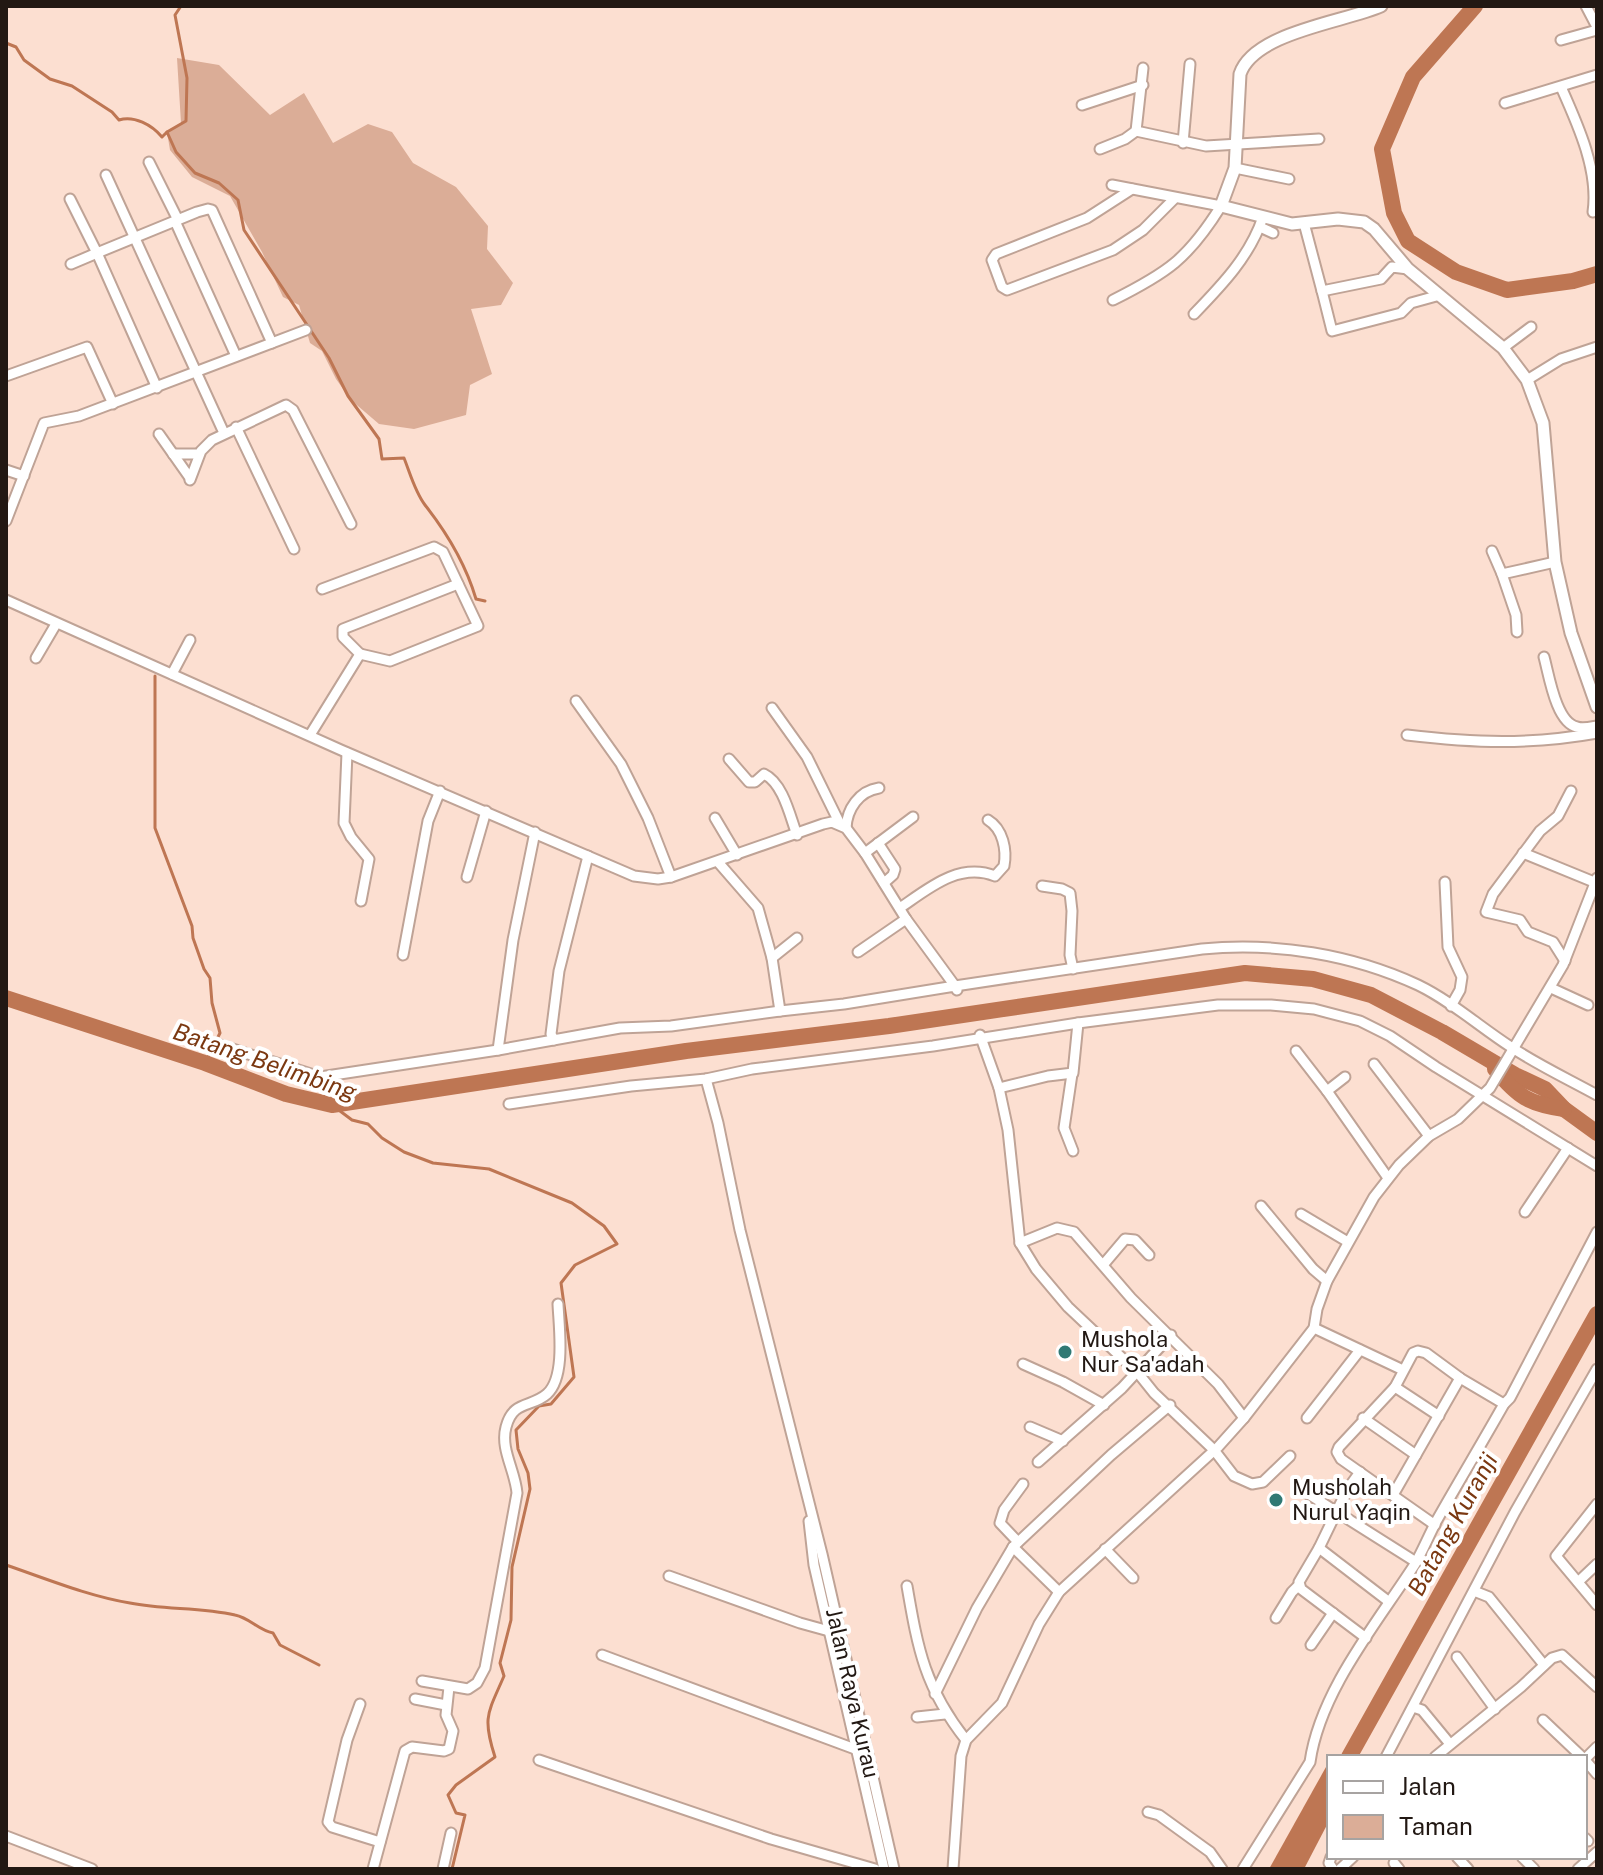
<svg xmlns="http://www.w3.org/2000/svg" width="1603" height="1875" font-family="'Public Sans',sans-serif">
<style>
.green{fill:#dbad97}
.water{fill:#be7653}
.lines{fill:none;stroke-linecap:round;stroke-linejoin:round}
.stream{stroke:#be7653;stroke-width:3}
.river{stroke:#be7653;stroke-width:16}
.minor-casing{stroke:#bfa396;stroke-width:13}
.tertiary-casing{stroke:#bfa396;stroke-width:15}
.minor{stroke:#fff;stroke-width:9}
.tertiary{stroke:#fff;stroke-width:11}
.poi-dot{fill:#307974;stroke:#fff;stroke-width:3}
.labels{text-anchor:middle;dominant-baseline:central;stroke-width:8;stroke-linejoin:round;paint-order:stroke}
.poi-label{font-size:22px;fill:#221813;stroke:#fff;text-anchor:start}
.street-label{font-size:22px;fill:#221813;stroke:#fff}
.water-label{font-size:24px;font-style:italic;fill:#7b3811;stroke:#fff}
</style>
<rect width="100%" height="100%" fill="#fcdfd1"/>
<!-- green -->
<path class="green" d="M177,58L219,65L270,115L304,93L333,143L368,124L392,132L413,163L456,187L488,226L487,249L513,283L501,305L471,309L492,374L470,385L466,415L414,429L379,424L351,400L336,379L322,351L310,343L299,305L283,297L262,252L230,196L192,177L170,150L167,132L181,123Z"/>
<!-- water -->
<path class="water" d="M1326,1767L1329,1770V1821L1304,1869H1269Z"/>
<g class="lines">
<!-- stream -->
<g class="stream">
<path d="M6,43L16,47L24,60L50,79L72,86L112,112L119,120C134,115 152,125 162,137L167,132L176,152L195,173L219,183L238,200L244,230L329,358L348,396L379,439L382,459L404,458C410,473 415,492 425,505C447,533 466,565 476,599L485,601"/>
<path d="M167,132L186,121L187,78L175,15L181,6"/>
<path d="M155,676V828L192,926L193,938L204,969L210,978L212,1003L220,1033L205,1063"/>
<path d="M332,1105L352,1120L368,1124L382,1138L404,1152L433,1163L489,1169L572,1203L604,1226L617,1244L575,1265L561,1283L574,1377L551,1404L539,1406L516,1430L518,1449L528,1473L530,1489L512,1567L511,1620L500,1663L504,1676C488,1713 482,1717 495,1757L456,1785L448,1795L456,1813L465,1815L452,1869"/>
<path d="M6,1565C47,1579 88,1596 130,1603C164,1610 201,1607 235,1615C250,1618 258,1630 273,1633L280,1645L319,1665"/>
</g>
<!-- river -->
<g class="river">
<path d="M1475,6L1413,77L1382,149L1394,213L1408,241L1456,272L1507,290L1573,281L1597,274"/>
<path d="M6,998L205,1063L286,1094L332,1105L686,1051L889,1026L1245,973L1313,979L1371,995L1442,1032L1515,1075L1545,1089L1564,1109L1597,1133"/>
<path d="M1495,1069C1518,1097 1529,1104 1564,1109"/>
<path d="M1349,1757L1597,1314"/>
</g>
<defs>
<g id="minor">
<path d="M1586,6L1597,27"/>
<path d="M1561,40L1597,30"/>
<path d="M1143,68L1136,131L1206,146L1319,139"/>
<path d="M1561,87C1578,125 1599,171 1593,212"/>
<path d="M1505,103L1597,75"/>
<path d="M1082,105L1143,85"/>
<path d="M1183,143L1190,64"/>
<path d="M1100,149L1125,139L1136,131"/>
<path d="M149,162L178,220"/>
<path d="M1235,168L1289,179"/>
<path d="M106,175L224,433"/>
<path d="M1112,185L1221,206C1188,259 1167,273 1113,300"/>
<path d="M1132,189L1087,218L996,254L992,260L1002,287L1007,290L1113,250L1143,230L1174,199"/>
<path d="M70,199L97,253L71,264"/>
<path d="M175,221L236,356"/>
<path d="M1304,223L1322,291L1381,279L1392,267L1408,269"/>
<path d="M1260,227L1273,233"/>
<path d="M1322,291L1332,331L1401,313L1411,303L1440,295"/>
<path d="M1194,314C1222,285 1250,256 1263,217"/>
<path d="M1503,348L1531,327"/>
<path d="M6,376L87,347L113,404"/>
<path d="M1527,380L1561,359L1597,347"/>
<path d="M157,388L97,253L197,212L208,209L212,210L272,343"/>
<path d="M236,427L294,549"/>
<path d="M159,434L190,478"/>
<path d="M173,454H199"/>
<path d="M6,470L24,476"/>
<path d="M190,480L201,451L212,440L286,405L293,410L351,524"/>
<path d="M6,521L44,423L79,416L306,330"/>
<path d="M1492,551L1502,574"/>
<path d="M322,589L434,547L443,552L478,626L390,661L360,654"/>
<path d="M6,600L341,750L634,876L658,879L671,877L823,824L832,822L846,828L865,853L906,919L955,986L1202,949C1275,942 1351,954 1418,985C1451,1001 1480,1027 1511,1047C1538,1065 1568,1079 1597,1095"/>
<path d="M1517,632L1516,615L1502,574L1555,562"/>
<path d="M1544,657C1549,675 1556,723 1577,727C1583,729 1591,727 1597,726"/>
<path d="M36,658L56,624"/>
<path d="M172,674L190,640"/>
<path d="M576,701L621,764L648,818L671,877"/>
<path d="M772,708L807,757L840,824"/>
<path d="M310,735L360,654L343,637V629L458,584"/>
<path d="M1407,735C1474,743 1530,745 1597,733"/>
<path d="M347,753L344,823L351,837L369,859L361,901"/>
<path d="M729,759L749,782H755L764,774C783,783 790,816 797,835"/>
<path d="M715,818L737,855"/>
<path d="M846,828C847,809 859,791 879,788"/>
<path d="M878,843L895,869L893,875L884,883"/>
<path d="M865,853L913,817"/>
<path d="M1523,853L1594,882"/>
<path d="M718,862L758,908L772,958L780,1011L844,1004L955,986L957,990"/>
<path d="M467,877L486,811"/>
<path d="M1445,882L1448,947L1462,977L1460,990L1451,1006"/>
<path d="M1042,886L1062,889L1070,893L1072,911L1070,955L1073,969"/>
<path d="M900,908C929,888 959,862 995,876L1004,866C1007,850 1003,829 988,820"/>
<path d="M858,952L906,919"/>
<path d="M403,955L428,821L440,791"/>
<path d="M772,958L797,938"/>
<path d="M1565,961L1553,942L1528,932L1520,920L1486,912L1493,894L1540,831L1558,816L1571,791"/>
<path d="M1551,988L1588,1005"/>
<path d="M980,1035L999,1088L1008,1130L1020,1243L1036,1269L1068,1307L1138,1373L1154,1393L1214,1450L1234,1476L1252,1484L1263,1482L1290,1456"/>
<path d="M554,1040L551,1034L559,971L588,856"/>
<path d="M220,1045L320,1077L498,1050L620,1028L671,1026L780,1011"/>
<path d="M498,1050L513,940L535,832"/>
<path d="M1296,1051L1327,1091"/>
<path d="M1374,1064L1429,1136"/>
<path d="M1072,1074L1064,1128L1073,1151"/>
<path d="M1345,1077L1327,1091L1388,1178"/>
<path d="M706,1079L718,1123L740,1230L822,1554L894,1869"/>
<path d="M999,1088L1048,1076L1073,1073L1078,1023"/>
<path d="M509,1104L631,1086L706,1079L752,1069L933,1046L1078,1023L1218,1005H1271L1314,1009L1360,1021L1390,1036L1436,1067L1597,1166"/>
<path d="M1261,1206L1313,1269L1327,1281"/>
<path d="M1525,1212L1568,1148"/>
<path d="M1301,1214L1348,1242"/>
<path d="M1020,1243L1057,1228L1074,1232L1131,1298L1218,1384L1244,1418"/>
<path d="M1103,1265L1125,1239L1135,1240L1149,1255"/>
<path d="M1314,1328L1403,1370"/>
<path d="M1023,1364L1063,1382L1104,1405"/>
<path d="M1395,1387L1439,1416"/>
<path d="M1307,1418L1360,1350"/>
<path d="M1363,1418L1416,1455"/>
<path d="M1030,1427L1063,1441"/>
<path d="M1038,1462L1122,1388L1171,1335"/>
<path d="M1360,1472L1347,1490L1319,1548L1299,1582L1301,1589L1366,1638"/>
<path d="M1302,1490L1416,1562"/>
<path d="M1393,1495L1460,1378"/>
<path d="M1597,1504L1556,1556L1597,1605"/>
<path d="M809,1521L814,1565L884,1869"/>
<path d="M1435,1525L1341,1459L1337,1452L1339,1447L1395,1387L1413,1353L1418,1351L1426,1353L1460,1378L1504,1404"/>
<path d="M1018,1542L1000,1523L1004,1510L1023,1484"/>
<path d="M1013,1547L1059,1592"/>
<path d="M1319,1548L1388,1601"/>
<path d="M1105,1549L1133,1578"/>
<path d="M669,1576L800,1623L829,1631"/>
<path d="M1578,1582L1597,1564"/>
<path d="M907,1586C918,1650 925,1688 966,1740"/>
<path d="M1474,1591L1489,1597L1544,1665"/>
<path d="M1276,1618L1292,1592L1299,1585"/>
<path d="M1311,1645L1333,1613"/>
<path d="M602,1655L855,1749"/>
<path d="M1457,1657L1495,1709"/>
<path d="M422,1681L468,1689L477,1683L485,1668L517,1493C515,1470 500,1449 506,1427C513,1400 531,1408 547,1394C566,1377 559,1327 558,1304"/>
<path d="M935,1694L977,1608L1013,1547L1111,1455L1170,1405"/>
<path d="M415,1699L446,1705"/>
<path d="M360,1704L347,1740L328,1822L332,1827L380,1842"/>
<path d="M1413,1707L1422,1710L1450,1744"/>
<path d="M917,1717L945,1714"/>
<path d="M1543,1720L1582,1757"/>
<path d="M1386,1757L1515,1512L1597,1369"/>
<path d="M1435,1757L1521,1687L1552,1658L1562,1655L1597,1687"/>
<path d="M1585,1759L1597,1747"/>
<path d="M539,1760L771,1839L875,1869"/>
<path d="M1585,1760L1597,1774"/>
<path d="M1148,1812L1159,1815L1210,1852L1222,1869"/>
<path d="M6,1836L92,1869"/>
<path d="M1585,1838L1588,1841"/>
<path d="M1331,1857L1329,1863L1333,1869"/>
<path d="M1457,1857L1468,1869"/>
<path d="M1522,1857L1534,1869"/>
<path d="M1394,1863L1399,1869"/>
<path d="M373,1869L405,1751L412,1747L444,1751L449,1749L453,1731L446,1715L449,1687"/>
<path d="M443,1869L451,1833"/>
<path d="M953,1869L961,1756L966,1740L1002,1703L1039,1624L1059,1592L1218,1447L1244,1418L1314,1328L1317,1309L1327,1281L1374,1197L1399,1165L1429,1136L1458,1119L1490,1088L1563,965L1597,878"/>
<path d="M1243,1869L1310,1762C1320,1691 1377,1623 1415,1564C1423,1550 1429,1535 1437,1520C1459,1481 1482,1443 1504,1404L1510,1398L1597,1232"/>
<path d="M1340,1869L1353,1857"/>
<path d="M1578,1869L1597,1852"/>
</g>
<path id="tertiary" d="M1381,6C1345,22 1254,32 1240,74L1235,168L1221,206L1292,224L1338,219L1364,222L1374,229L1408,269L1503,348L1527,380L1543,423L1555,562L1571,633L1597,707"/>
</defs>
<!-- minor casing -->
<use href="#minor" class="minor-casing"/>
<!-- tertiary casing -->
<use href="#tertiary" class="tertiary-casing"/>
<!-- minor -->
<use href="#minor" class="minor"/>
<!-- tertiary -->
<use href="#tertiary" class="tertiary"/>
</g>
<!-- markers -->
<g class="poi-dot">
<circle cx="1065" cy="1352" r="8"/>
<circle cx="1276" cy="1500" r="8"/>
</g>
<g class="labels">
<!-- poi labels -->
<g class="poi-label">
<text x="1081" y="1339">Mushola<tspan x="1081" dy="25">Nur Sa'adah</tspan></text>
<text x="1292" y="1487">Musholah<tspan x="1292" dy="25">Nurul Yaqin</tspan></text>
</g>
<!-- street labels -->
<g class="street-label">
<text transform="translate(853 1693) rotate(77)">Jalan Raya Kurau</text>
</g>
<!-- water labels -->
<g class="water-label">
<text transform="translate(265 1061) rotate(19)">Batang Belimbing</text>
<text transform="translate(1452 1524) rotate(-61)">Batang Kuranji</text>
</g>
</g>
<!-- border -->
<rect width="1603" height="1875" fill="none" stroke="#221813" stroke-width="16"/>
<!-- legend -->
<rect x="1327" y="1755" width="260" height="104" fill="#ffffff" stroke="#a7a3a1" stroke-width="2"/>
<rect x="1343" y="1781" width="40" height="12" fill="#ffffff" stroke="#a7a3a1" stroke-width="2"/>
<text x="1399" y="1795" font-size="24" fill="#221813">Jalan</text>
<rect x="1343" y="1815" width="40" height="24" fill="#dbad97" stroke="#a7a3a1" stroke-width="2"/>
<text x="1399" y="1835" font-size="24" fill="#221813">Taman</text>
</svg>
